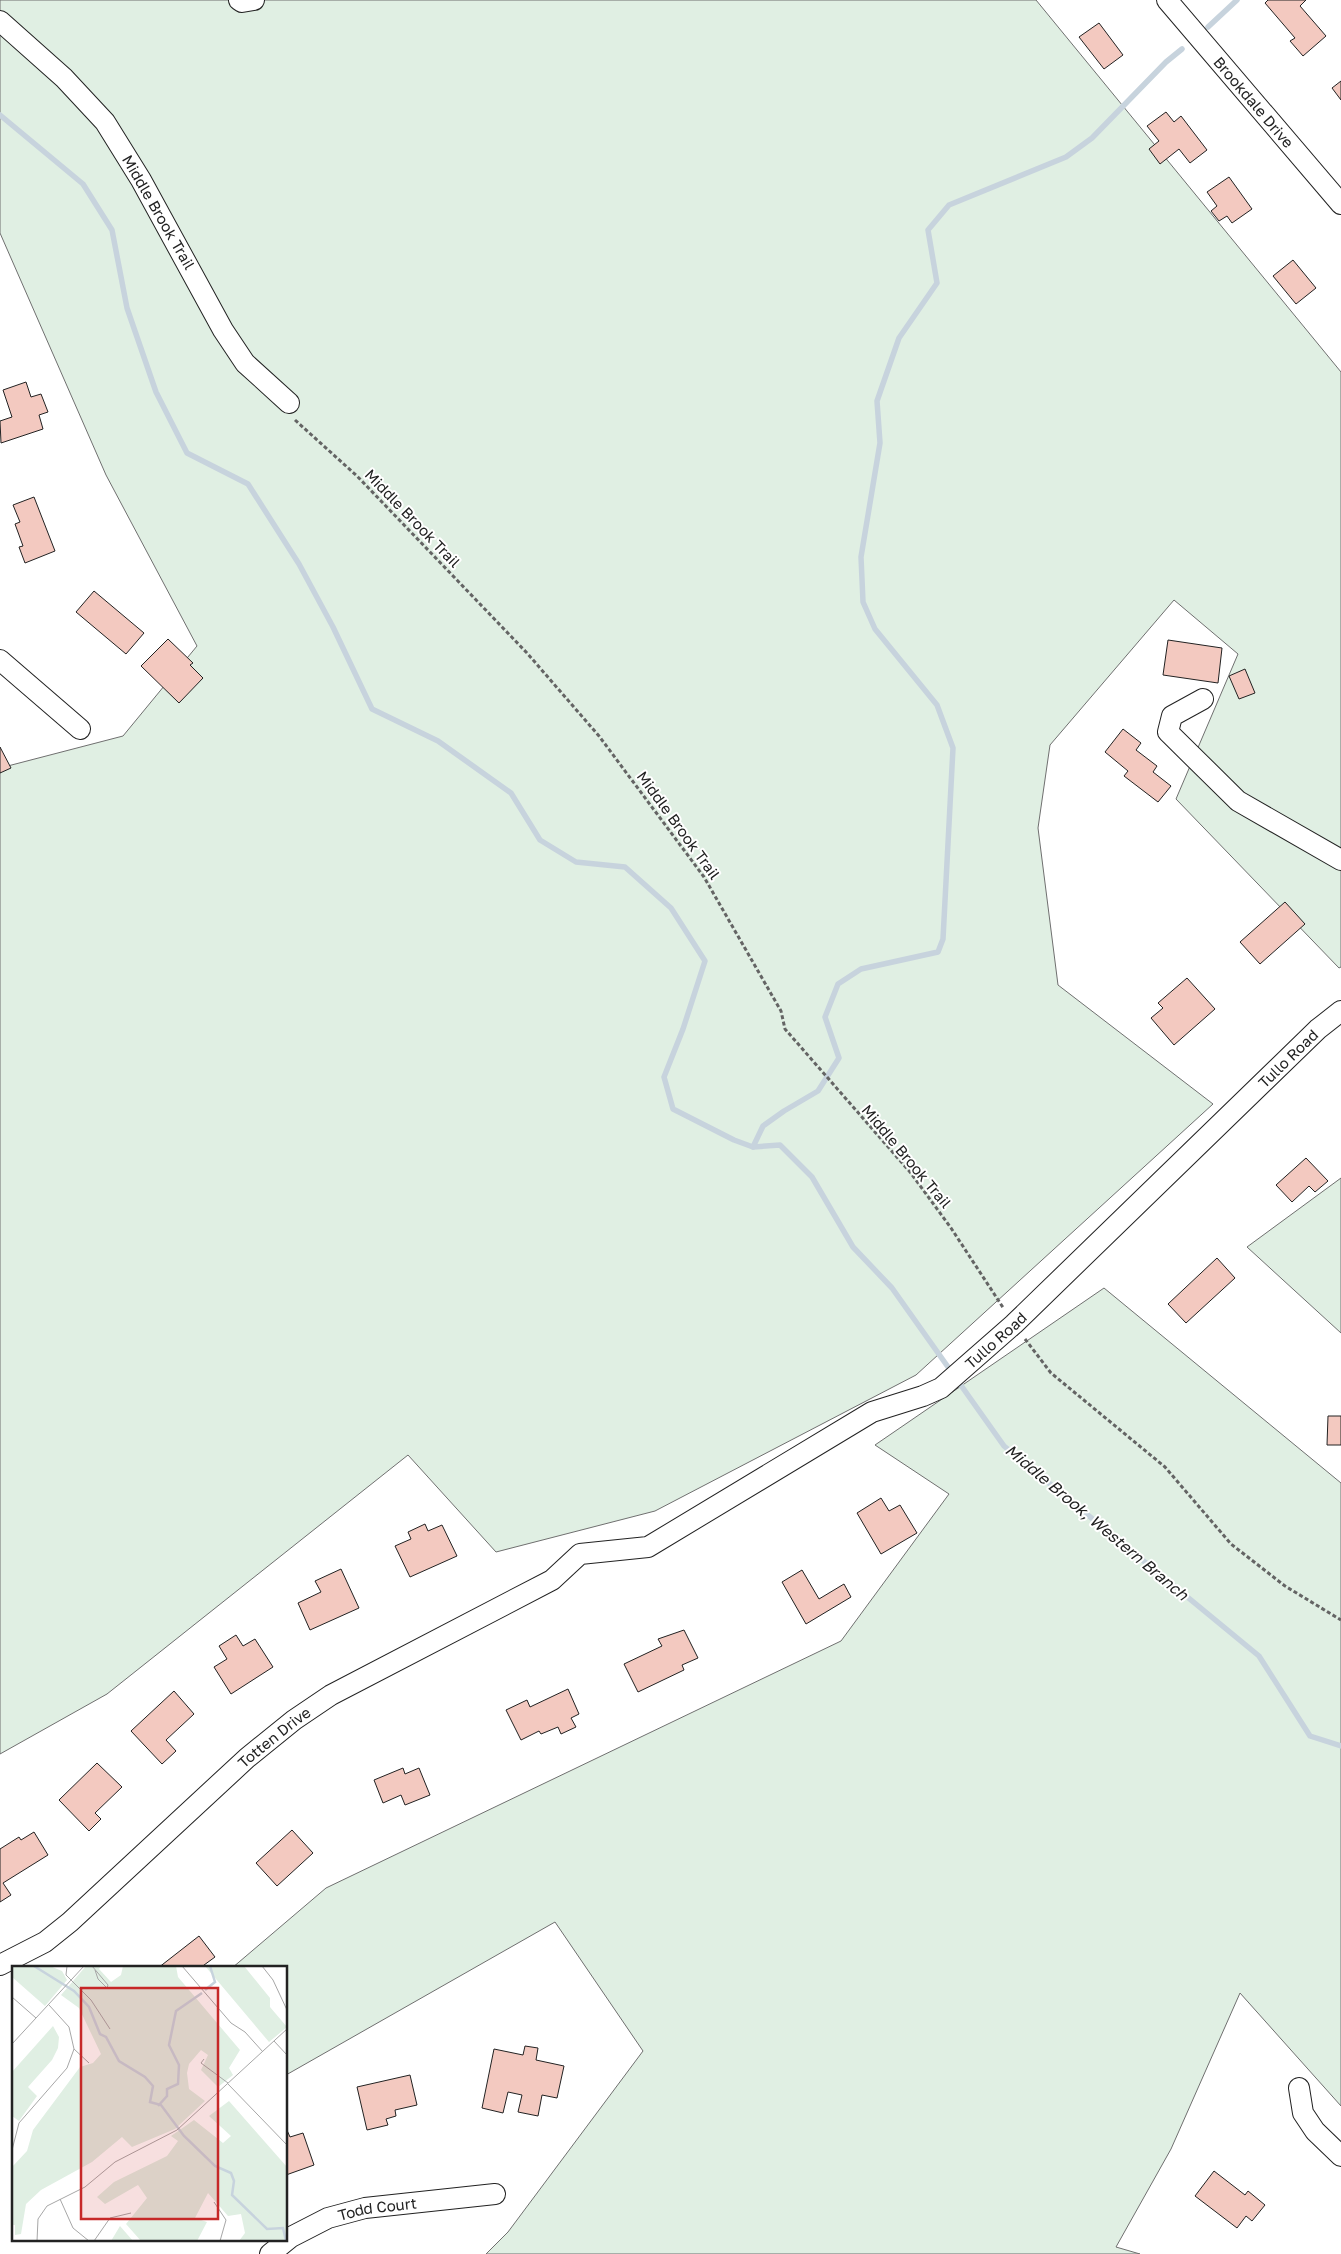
<svg xmlns="http://www.w3.org/2000/svg" width="1341" height="2254" font-family="'Golos Text',sans-serif">
<style>
.green{fill:#e0efe3;stroke:#6f6f6f}
.lines{fill:none;stroke-linecap:round;stroke-linejoin:round}
.stream{stroke:#c7d3dd;stroke-width:5.5}
.building{fill:#f3c9c0;stroke:#222}
.minor-casing{stroke:#222;stroke-width:22}
.path{stroke:#646464;stroke-width:3;stroke-dasharray:4 2.5;stroke-linecap:butt}
.minor{stroke:#fff;stroke-width:20}
.labels{text-anchor:middle;dominant-baseline:central;stroke-width:4;stroke-linejoin:round;paint-order:stroke}
.street-label{font-size:15px;fill:#222;stroke:#fff}
.water-label{font-size:16px;font-style:italic;fill:#222;stroke:#fff}
.inset-river{fill:none;stroke:#c7d3dd;stroke-width:2.5}
.inset-road{fill:none;stroke:#a7a7a7;stroke-width:1}
.view{fill:#c62828;fill-opacity:0.15;stroke:#c62828;stroke-width:2.5}
.inset-edge{fill:none;stroke:#222;stroke-width:2.5}
</style>
<rect width="100%" height="100%" fill="#fff"/>
<!-- green -->
<g class="green">
<path d="M0,0H1036L1341,372V967L1339,968L1176,799L1238,654L1174,600L1050,745L1038,828L1058,985L1213,1104L916,1375L655,1511L496,1552L408,1455L107,1694L0,1754V768L123,736L197,646L106,475L0,233Z"/>
<path d="M1341,1178V1333L1247,1247Z"/>
<path d="M1104,1288L1341,1483V2106L1240,1993L1171,2149L1116,2247L1140,2254H486L508,2232L643,2051L555,1922L286,2075V1968H232L326,1888L841,1641L949,1494L875,1445Z"/>
</g>
<g class="lines">
<!-- stream -->
<g class="stream">
<path d="M1208,27L1237,0"/>
<path d="M0,115L83,184L112,230L127,308L156,392L187,453L248,484L299,564L333,627L372,709L438,741L511,793L540,840L576,862L625,867L671,908L705,961L683,1029L664,1077L673,1109L734,1140L753,1147L780,1145L812,1177L853,1247L892,1288L1004,1446L1259,1656L1310,1736L1341,1746"/>
<path d="M753,1147L763,1126L784,1111L818,1091L839,1058L825,1017L838,984L861,969L938,952L943,939L953,748L937,705L875,629L863,602L861,557L880,443L877,401L899,338L937,283L928,230L949,205L1066,157L1092,138L1166,62L1182,49"/>
</g>
</g>
<!-- building -->
<g class="building">
<path d="M1268,0H1306L1300,6L1326,36L1303,56L1290,41L1295,38L1265,3Z"/>
<path d="M1099,23L1123,55L1104,69L1079,37Z"/>
<path d="M1341,81V100L1332,88Z"/>
<path d="M1166,112L1174,122L1181,116L1207,150L1190,163L1179,149L1160,164L1149,149L1159,141L1147,126Z"/>
<path d="M1229,177L1252,209L1232,223L1227,216L1219,221L1211,211L1217,206L1207,192Z"/>
<path d="M1293,260L1316,288L1296,304L1273,276Z"/>
<path d="M26,382L31,397L41,394L48,412L39,415L43,429L1,443L0,421L12,417L3,390Z"/>
<path d="M34,497L55,551L25,563L19,547L23,546L15,524L20,522L13,505Z"/>
<path d="M94,591L144,633L126,654L76,612Z"/>
<path d="M168,639L193,663L190,665L203,678L179,703L141,666Z"/>
<path d="M1168,640L1222,648L1218,683L1163,675Z"/>
<path d="M1245,669L1255,693L1239,699L1229,676Z"/>
<path d="M1123,729L1141,743L1136,750L1157,766L1153,772L1171,786L1158,802L1124,776L1128,771L1105,752Z"/>
<path d="M0,747L11,768L0,773Z"/>
<path d="M1285,902L1305,924L1260,964L1240,942Z"/>
<path d="M1187,978L1215,1009L1174,1045L1151,1018L1163,1008L1158,1003Z"/>
<path d="M1306,1158L1328,1181L1315,1192L1309,1186L1292,1202L1276,1185Z"/>
<path d="M1217,1258L1235,1278L1186,1323L1168,1304Z"/>
<path d="M1328,1416H1341V1445H1327Z"/>
<path d="M881,1498L889,1511L900,1505L917,1533L881,1554L857,1513Z"/>
<path d="M425,1524L428,1531L442,1525L457,1556L410,1577L395,1546L411,1539L408,1532Z"/>
<path d="M341,1569L359,1608L310,1630L298,1603L321,1592L315,1581Z"/>
<path d="M802,1570L819,1599L844,1584L851,1597L806,1624L782,1582Z"/>
<path d="M684,1630L698,1658L682,1665L684,1670L638,1692L624,1664L662,1646L658,1639Z"/>
<path d="M236,1635L243,1646L255,1639L273,1667L231,1694L214,1667L227,1659L219,1646Z"/>
<path d="M568,1689L579,1714L571,1718L576,1727L561,1734L558,1727L541,1734L539,1731L521,1740L506,1710L527,1700L530,1707Z"/>
<path d="M174,1691L194,1714L166,1740L176,1751L162,1764L131,1731Z"/>
<path d="M97,1763L122,1787L95,1813L101,1819L89,1831L59,1800Z"/>
<path d="M403,1768L405,1774L419,1768L430,1795L405,1805L401,1795L383,1803L374,1780Z"/>
<path d="M292,1830L313,1853L277,1886L256,1863Z"/>
<path d="M34,1832L48,1855L3,1883L11,1895L0,1902V1849L19,1837L21,1840Z"/>
<path d="M199,1936L215,1957L200,1968H158Z"/>
<path d="M525,2046L538,2048L536,2060L564,2066L557,2098L542,2095L538,2116L518,2112L522,2095L508,2092L503,2113L482,2108L494,2049L523,2055Z"/>
<path d="M410,2075L417,2105L395,2110L396,2116L386,2119L388,2125L367,2130L357,2087Z"/>
<path d="M286,2128L290,2137L303,2133L314,2165L286,2175Z"/>
<path d="M1214,2171L1245,2195L1248,2191L1265,2205L1252,2221L1246,2216L1237,2228L1195,2196Z"/>
</g>
<g class="lines">
<defs>
<g id="minor">
<path d="M239,0L242,2L254,0"/>
<path id="s1" d="M1167,0L1341,204"/>
<path d="M0,21L64,78L105,122L141,180L223,330L245,363L289,403"/>
<path d="M0,660L80,729"/>
<path d="M1203,699L1172,716L1168,732L1238,801L1341,860"/>
<path id="s2" d="M0,1965L45,1942L70,1922L247,1758L294,1720L331,1695L552,1580L580,1554L648,1547L872,1412L923,1396L941,1388L1014,1324L1318,1029L1341,1011"/>
<path d="M1299,2088L1303,2113L1315,2131L1341,2156"/>
<path id="s3" d="M270,2254L291,2237L328,2218L365,2208L495,2194"/>
</g>
</defs>
<!-- minor casing -->
<use href="#minor" class="minor-casing"/>
<!-- path -->
<g class="path">
<path d="M295,420L357,476L527,653L599,736L704,877L781,1011L785,1029L910,1172L951,1228L1004,1309"/>
<path d="M1025,1339L1051,1373L1165,1467L1231,1544L1285,1586L1341,1620"/>
</g>
<!-- minor -->
<use href="#minor" class="minor"/>
</g>
<g class="labels">
<!-- street labels -->
<g class="street-label">
<text stroke="none"><textPath href="#s1" startOffset="134">Brookdale Drive</textPath></text>
<text transform="translate(159 212) rotate(60)">Middle Brook Trail</text>
<text transform="translate(413 518) rotate(46)">Middle Brook Trail</text>
<text transform="translate(679 825) rotate(54)">Middle Brook Trail</text>
<text stroke="none"><textPath href="#s2" startOffset="1598">Tullo Road</textPath></text>
<text transform="translate(907 1156) rotate(50)">Middle Brook Trail</text>
<text stroke="none"><textPath href="#s2" startOffset="1192">Tullo Road</textPath></text>
<text stroke="none"><textPath href="#s2" startOffset="358">Totten Drive</textPath></text>
<text stroke="none"><textPath href="#s3" startOffset="119">Todd Court</textPath></text>
</g>
<!-- water labels -->
<g class="water-label">
<text transform="translate(1097 1522) rotate(40)">Middle Brook, Western Branch</text>
</g>
</g>
<!-- overview -->
<g transform="translate(12 1966)">
<rect width="275" height="275" fill="#fff"/>
<path d="M0,0H38L50,5L55,14L33,40L0,11ZM74,0H89L87,3L99,16L109,9L111,0H164L166,11L228,84L217,102L221,109L206,121L189,104L196,89L189,84L177,98L175,107L177,123L193,135L163,163L120,181L110,171L80,196L29,224L14,238L9,268L3,269V259H0V201L15,185L21,164L68,101L81,97L89,88L67,42L49,29ZM193,0H232L258,32V41L275,61L257,76ZM41,60L47,71L46,82L40,94L16,121L25,130L7,155L0,150V106ZM217,135L275,201V275H227L233,267L229,248L216,250L196,227L183,252L195,256L185,275H129L114,258L135,232L126,219L93,238L85,231L102,216L155,190L166,175L159,170L182,154L211,177L219,170L197,150ZM108,260L121,275H99Z" fill="#e0efe3"/>
<path class="inset-river" d="M22,0L62,25L77,41L88,68L94,71L107,95L133,111L141,120L138,136L149,139L172,170L203,200L219,207L222,215L220,229L255,263L271,262L274,275M193,24L203,16L198,0M146,140L155,130V123L166,118L167,99L157,79L164,45L190,27"/>
<path class="inset-road" d="M55,0L54,9L79,34L98,63M80,0L96,19L95,22L86,13L83,4M170,0L219,57L233,66L251,86M250,0L261,14L275,44M0,31L24,52M37,39L57,61L62,83L77,97M262,75L275,89M0,78L72,0M192,93L189,97L216,117M216,118L275,179M0,184L7,157L55,102L62,83M48,233L61,262L77,275M202,236L214,254L208,275M25,275L26,253L35,240L73,221L103,196L165,164L275,63M82,275L98,252L119,247"/>
<path class="view" d="M69,22H206V253H69Z"/>
<rect width="275" height="275" class="inset-edge"/>
</g>
</svg>
